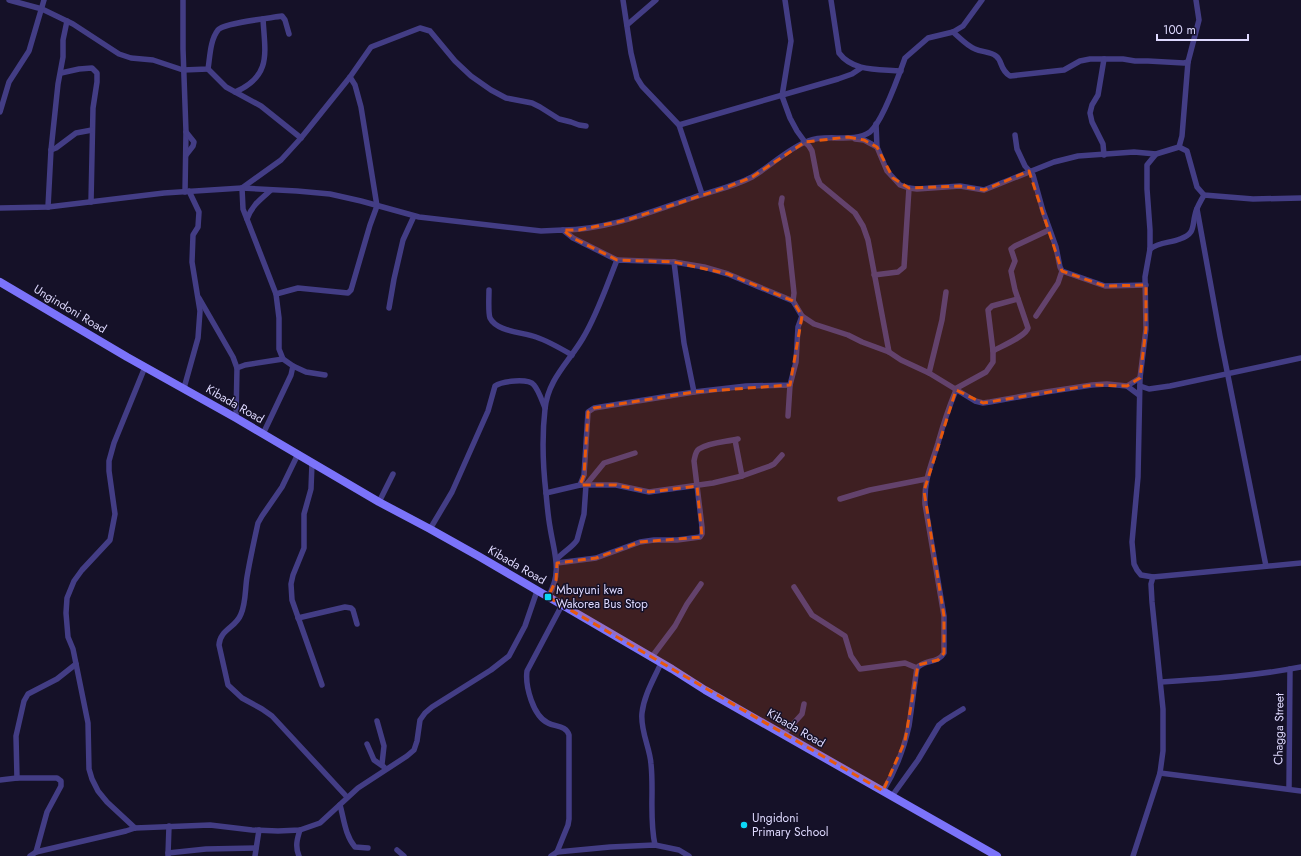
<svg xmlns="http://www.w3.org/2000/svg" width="1301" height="856" font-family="Jost,sans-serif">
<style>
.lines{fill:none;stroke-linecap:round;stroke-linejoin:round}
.minor{stroke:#433d85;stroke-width:5.5}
.secondary{stroke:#7b73fa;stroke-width:8}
.marked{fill:#e8590c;fill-opacity:0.2;stroke:#e8590c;stroke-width:3;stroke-dasharray:8 5;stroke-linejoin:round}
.poi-dot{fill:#0bd8f7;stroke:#151128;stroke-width:1.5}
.labels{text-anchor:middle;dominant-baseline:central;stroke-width:3;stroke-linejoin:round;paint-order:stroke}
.street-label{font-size:12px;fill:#ded9fe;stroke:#151128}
.poi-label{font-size:12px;fill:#ded9fe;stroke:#151128;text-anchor:start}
</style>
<rect width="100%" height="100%" fill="#151128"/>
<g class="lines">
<!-- minor -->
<g class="minor">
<path d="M9,0L42,9L73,24L119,54L131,58L153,60L183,70L208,69C210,57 210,40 218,30C223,23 271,18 282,16L285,20L289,34"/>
<path d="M183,0V49L186,132L185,192"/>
<path d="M623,0L631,53L637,78L642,86L679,125L702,194"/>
<path d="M785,0L791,41L782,96L790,118L797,131L805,142L809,146L812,151L817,177L820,184L855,213L863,226L868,240L889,352"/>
<path d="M831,0L839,53C853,72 879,69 901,71"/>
<path d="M627,25L656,0"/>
<path d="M953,32C960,38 967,46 975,49C982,52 991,52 996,56C1003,61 999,69 1010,76L1064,70L1080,61L1090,59H1123L1135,61H1148L1184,63L1188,62"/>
<path d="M208,69L226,87L261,106L301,138"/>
<path d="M61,73L79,69L92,68L97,73V82L93,108L91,202"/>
<path d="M235,92C272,76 265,53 263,19"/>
<path d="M0,112L9,82L29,51L44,0"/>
<path d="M876,124L877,147"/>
<path d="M679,125L838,79L852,74L861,68"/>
<path d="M1015,135L1017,149L1025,166L1033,175L1043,211L1056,247L1060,267L1062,271L1105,286L1146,285"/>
<path d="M855,139L864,140L877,147L887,171L900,185L909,188L917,189L960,186L984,190L1054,162L1078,156L1134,152L1156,154"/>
<path d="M1179,147L1187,151L1197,187L1204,195L1253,199L1301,198"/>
<path d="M51,150L56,148L76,133L92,130"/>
<path d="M186,155L193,146L194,142L186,132"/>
<path d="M1104,155L1103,144L1092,122L1090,113L1092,105L1098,95L1104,59"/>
<path d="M242,188L281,160L301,138L350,77L371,47L420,28L430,31L455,61L471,76L491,90L506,98L532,103L540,107L559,119L571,122L579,125L586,126"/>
<path d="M242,188L297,191L330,194L361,201L419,217L541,231L563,230L573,238L617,260"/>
<path d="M782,198L781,204L788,237L794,293L793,301"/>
<path d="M48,207L51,150L58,84L63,57V40L67,21"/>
<path d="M0,208L48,207L164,193L242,188L243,209L276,294L279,318V349L283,359L293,366L291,375L263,434"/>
<path d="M1197,209L1220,336L1266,566"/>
<path d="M247,219C252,205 261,199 271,190"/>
<path d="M563,230C607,230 650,212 692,198C712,191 733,187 752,177C771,166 787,149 808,141C827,133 853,144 870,132C883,121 899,75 905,58L928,38L953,32L963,26L982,0"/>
<path d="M1150,249C1159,242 1170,243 1180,239C1195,234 1192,227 1195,215C1196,208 1201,201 1204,195"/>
<path d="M674,262L684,343L694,392"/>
<path d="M874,275L898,272L904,267L909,188"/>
<path d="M489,290C489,297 488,313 490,318C497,332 523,332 536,337C548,341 560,348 572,355"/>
<path d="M276,294L298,288L348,293L351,290L370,225L377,206L361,107L355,85L350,77"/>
<path d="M199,298L233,357L237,368L236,418"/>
<path d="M389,308L394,279L403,240L414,216"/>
<path d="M1036,316L1058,283L1062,271"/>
<path d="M993,351C1002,346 1026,336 1028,328L1015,290L1011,271L1015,261L1011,249L1015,246L1049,230"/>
<path d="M293,366L306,372L325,375"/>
<path d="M237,368L245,365L283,359"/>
<path d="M929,373L942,320L946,292"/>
<path d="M1127,386L1140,378"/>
<path d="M1140,386L1149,389L1170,386L1301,358"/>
<path d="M184,388L198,338L200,311L192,262L193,235L198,227L199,212L189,191"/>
<path d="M955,389L986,372L993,362V351L988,310L992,306L1018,299"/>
<path d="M788,416L790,385"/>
<path d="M735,440L742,476"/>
<path d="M298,454L282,487L262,516L258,523C254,541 250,559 247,577C245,589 246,603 241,614C236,628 220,629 219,645L228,685L242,698L262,709L272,716L347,797"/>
<path d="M312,463L311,489L304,514V548L293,575L291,584L292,600L322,685"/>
<path d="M580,485H616L649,492L713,483L742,476L770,466L774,464L782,455"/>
<path d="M546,493L580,485L584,475L588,412L594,408L694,392L746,386L790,385L796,362L798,327L802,316"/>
<path d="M840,499L870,490L926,479"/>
<path d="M379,502L393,474"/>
<path d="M430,529L452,492L488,411L495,386C502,381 528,378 534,385C539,391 542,401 545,408"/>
<path d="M557,559C562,553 574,546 577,540L584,514L586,485L604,463L635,453"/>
<path d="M557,563L596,558L640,542L654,540H677L700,537L702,534V527L694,461C695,457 695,452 699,449C710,442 726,442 738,439"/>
<path d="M1153,577L1141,575L1137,570L1134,564L1132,542L1138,477L1140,378L1146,329L1145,277L1150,249V230L1147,189V165L1156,154L1179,147L1182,136L1188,62L1199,20L1196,0"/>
<path d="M794,587L812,615L845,636L851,656L860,669L905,663L917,668"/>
<path d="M548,597C563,572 554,553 550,527C548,516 547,504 546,493C543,467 542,435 545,409C548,379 569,362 583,338C597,315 607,285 617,260L674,262L704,267L728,274L793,301L802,316L814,324L848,335L862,342L889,352L901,360L929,373L975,401L983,403L990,402L1046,392L1092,385L1107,384L1127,386L1139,395"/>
<path d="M298,618L345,607L351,608L353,610L357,624"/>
<path d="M651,658L675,626L687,604L701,584"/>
<path d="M1161,682C1208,679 1255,676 1301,667"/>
<path d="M377,721L384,746L382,764"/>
<path d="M784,734L802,714L804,704"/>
<path d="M367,744L374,760L384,767"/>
<path d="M1160,773L1301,791"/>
<path d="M17,778L16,736L24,701L28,694L57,679L76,664"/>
<path d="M0,780L17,778H57L61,781V786L47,812L36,852"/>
<path d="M1289,789L1290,669"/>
<path d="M883,791C895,772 904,748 909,726C912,706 914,687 917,668C924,659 938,664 944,653V616L925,504C924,480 931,466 938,443C943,425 949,407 956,390"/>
<path d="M892,796L918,760L939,725L945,720L963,709"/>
<path d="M340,805C344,819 345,835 355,847L368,848"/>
<path d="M135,828L107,802L98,791L92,779L89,769L88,723L73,649L68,637L66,613L67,598L74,581L82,570L110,540L115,514L109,471V461L114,443L145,367"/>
<path d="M655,845C649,818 654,791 651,764C650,748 640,730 642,713C644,695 654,679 661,663"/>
<path d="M397,850L404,856"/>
<path d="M557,852L610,847L655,845L679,850L689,856"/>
<path d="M168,853L206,849L256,848"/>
<path d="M168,855L169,826"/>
<path d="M30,856L36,852L126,831L135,828L210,825L252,830L278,831L300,830L320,823L358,788L407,756L414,750L417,741L420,720L425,713L432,707L491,670L509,656L525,626L537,591"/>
<path d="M255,856L259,830"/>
<path d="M299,856C295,847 297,839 300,830"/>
<path d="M551,856L557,852L568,825L569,819V735C566,725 555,727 548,723C533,716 525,686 527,671L562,605"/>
<path d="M1133,856L1160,773L1163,751V709L1152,602L1151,584L1153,577L1301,563"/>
</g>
<!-- secondary -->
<path class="secondary" d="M0,282L127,357L236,418L379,502L430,529L480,557L672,669L705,690L997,856"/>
</g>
<!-- marked area -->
<path class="marked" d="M848,137L864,140L877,147L893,178L909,188L960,186L984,190L1029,171L1062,271L1105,286L1146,285V329L1140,378L1127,386L1092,385L983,403L956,390L924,491L944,616V653L938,660L918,665L905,741L883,791L548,597L556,580L557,563L596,558L640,542L702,537L697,486L649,492L616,485H580L584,475L588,412L594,408L694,392L790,385L802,316L793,301L728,274L674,262L617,260L573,238L563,230H579L627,220L727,187L752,177L805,142Z"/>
<!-- markers -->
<g class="poi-dot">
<rect x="544" y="593" width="8" height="8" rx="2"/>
<circle cx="744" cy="825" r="4"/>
</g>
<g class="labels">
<!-- street labels -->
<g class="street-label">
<text transform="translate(70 309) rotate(31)">Ungindoni Road</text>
<text transform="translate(235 404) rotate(30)">Kibada Road</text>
<text transform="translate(517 565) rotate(30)">Kibada Road</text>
<text transform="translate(796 728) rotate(30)">Kibada Road</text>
<text transform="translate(1279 729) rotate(-89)">Chagga Street</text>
</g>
<!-- poi labels -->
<g class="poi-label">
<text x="556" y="590">Mbuyuni kwa<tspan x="556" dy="14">Wakorea Bus Stop</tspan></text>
<text x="752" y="818">Ungidoni<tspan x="752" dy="14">Primary School</tspan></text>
</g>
</g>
<!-- scale -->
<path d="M1157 34v6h91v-6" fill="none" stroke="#ded9fe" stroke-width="2"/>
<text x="1163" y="34" font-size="12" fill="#ded9fe" stroke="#151128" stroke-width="3" paint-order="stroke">100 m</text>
</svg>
